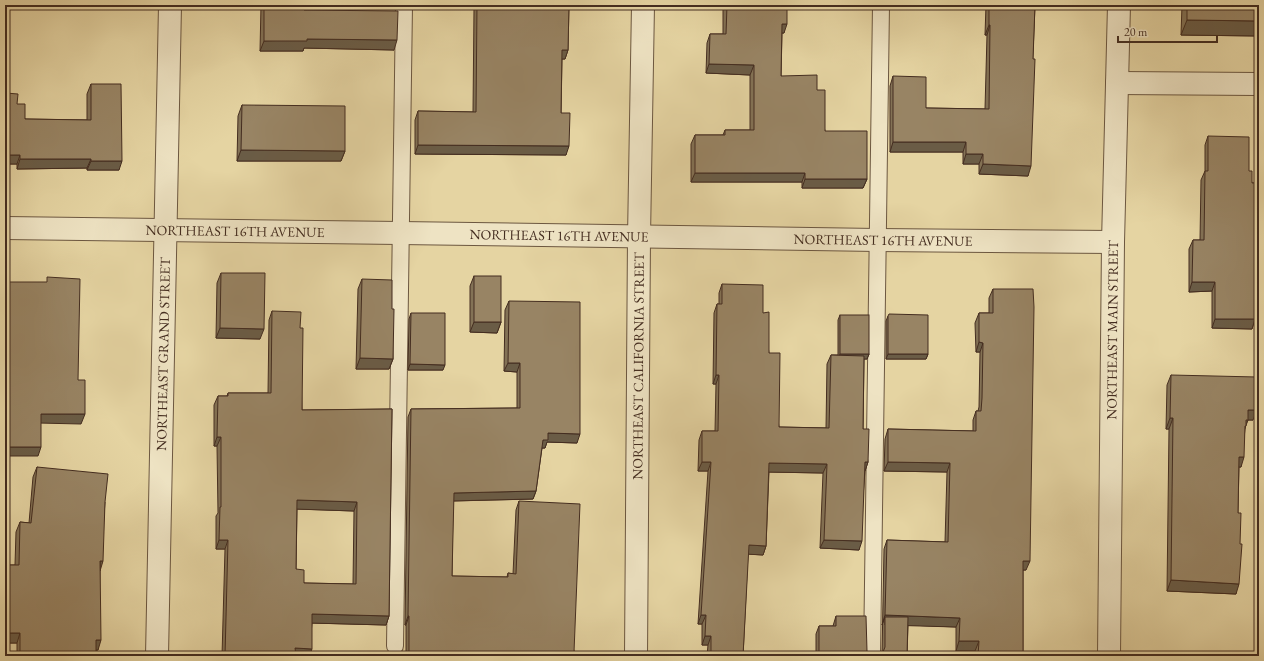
<svg xmlns="http://www.w3.org/2000/svg" width="1264" height="661" font-family="'EB Garamond',serif">
<style>
.lines{fill:none;stroke-linecap:round;stroke-linejoin:round}
.service-casing{stroke:#6c5740;stroke-width:18}
.minor-casing{stroke:#6c5740;stroke-width:24}
.service{stroke:#eee3c3;stroke-width:16}
.minor{stroke:#eee3c3;stroke-width:22}
.wall{fill:#837256;stroke:#442d20;fill-rule:evenodd}
.shaded-wall{fill:#6a5c46;stroke:#442d20}
.building{fill:#988464;stroke:#442d20;fill-rule:evenodd}
.labels{text-anchor:middle;dominant-baseline:central;stroke-width:3;stroke-linejoin:round;paint-order:stroke}
.street-label{font-size:14px;fill:#442d20;stroke:#eee3c3}
</style>
<rect width="100%" height="100%" fill="#e5d4a2"/>
<filter id="stains"><feTurbulence type="fractalNoise" baseFrequency=".005" numOctaves="4"/><feColorMatrix values="0 0 0 0 .2 0 0 0 0 .09 0 0 0 0 .02 0 0 0 .5 -.17"/></filter>
<radialGradient id="worn" r=".72"><stop offset=".6" stop-color="#630" stop-opacity="0"/><stop offset="1" stop-color="#630" stop-opacity=".3"/></radialGradient>
<g class="lines">
<defs>
<g id="service">
<path d="M395,646L404,5"/>
<path d="M872,656L881,5"/>
</g>
<g id="minor">
<path d="M1117,83L1259,84"/>
<path id="s1" d="M5,228L400,233L877,240L1113,242"/>
<path id="s2" d="M157,656L170,5"/>
<path id="s3" d="M636,656L639,237L643,5"/>
<path id="s4" d="M1109,656L1113,242L1119,5"/>
</g>
</defs>
<!-- service casing -->
<use href="#service" class="service-casing"/>
<!-- minor casing -->
<use href="#minor" class="minor-casing"/>
<!-- service -->
<use href="#service" class="service"/>
<!-- minor -->
<use href="#minor" class="minor"/>
</g>
<!-- wall -->
<g class="wall">
<path d="M261,5H305L304,10L394,50L304,48L303,51H260Z"/>
<path d="M450,5H569L568,50L565,59H562L561,113L566,155L415,154V120L418,111L473,112L474,8L450,7Z"/>
<path d="M723,5H787L784,33H782L781,76L817,90L825,131L867,179L863,188H802V182H691V144L695,135H723L725,130H750V75L706,73L707,43L710,34H723Z"/>
<path d="M986,5H1035L1028,176L979,174V164H963V152H890V86L893,76L926,108L985,109L987,35H985Z"/>
<path d="M1182,5H1259V36L1181,35Z"/>
<path d="M5,84L6,93L17,104L25,119L87,120V94L91,84L119,170H87V168L17,169V164H6V159H5Z"/>
<path d="M242,105L345,151L341,161H237L238,116Z"/>
<path d="M1208,136L1249,171L1252,183H1259V232H1256L1255,319L1252,329L1212,328V291L1189,292V249L1193,240H1200L1201,180L1205,171V145Z"/>
<path d="M221,273L260,339L216,338L217,283Z"/>
<path d="M474,276L501,322L497,333L470,332V286Z"/>
<path d="M362,279L392,309L393,359L389,369H356L358,289Z"/>
<path d="M722,284L763,313L769,353L779,427L826,428L827,364L831,355H838V320L840,315L869,354L867,359H864L863,429L868,462L865,471L859,550L820,548L823,473L769,472L766,546L763,555L748,554L743,656H707L708,645H702V624H698L708,471H698L699,440L702,431H715L716,384H713L714,313L717,304H719V293Z"/>
<path d="M993,289L1026,570H1023V656H975V651H956V627L908,625L907,656H880L882,654L884,549L887,540L945,542L947,472L884,471L885,439L888,429L973,431V420L976,411H978L979,407L980,352H976L975,323L979,313H989V298Z"/>
<path d="M509,301L577,443L547,442L545,448H542L536,491L533,499L453,501L452,576L507,577L508,573L513,574L516,510L519,501L576,656H406V625H405L408,417L411,409L517,408V372L504,371L505,310Z"/>
<path d="M272,311L300,328L302,410L392,409L389,616L386,625L312,623L309,656H222L225,549H216V516L218,513L217,446H214V405L218,396H227L228,393H268L269,320ZM297,509L354,511L353,584L304,583L296,569Z"/>
<path d="M411,313L443,370H408L409,319Z"/>
<path d="M888,316L928,354L926,359H886V321Z"/>
<path d="M1171,375L1253,420H1248L1246,424L1245,429L1241,467H1239L1236,594L1167,591L1169,429H1166L1167,385Z"/>
<path d="M37,467L105,502L100,569L98,650H96V656H17V643H5V565H15L16,532L20,522L29,523L33,477Z"/>
<path d="M836,616L867,651L871,655L873,656H816V634L819,626H833Z"/>
</g>
<!-- shaded-wall -->
<g class="shaded-wall">
<path d="M451,5H475L474,8L450,7Z"/>
<path d="M1187,20L1259,21V36L1181,35Z"/>
<path d="M782,24H787L784,33H779Z"/>
<path d="M989,25H990L987,35H985Z"/>
<path d="M307,39L397,40L394,50L304,48L303,51H260L264,41Z"/>
<path d="M562,50H568L565,59H558Z"/>
<path d="M709,64L754,65L750,75L706,73Z"/>
<path d="M893,142H966L963,152H890Z"/>
<path d="M418,145L569,146L566,155L415,154Z"/>
<path d="M5,150H9L6,159H5Z"/>
<path d="M241,150L345,151L341,161H237Z"/>
<path d="M966,154H983L979,164H963Z"/>
<path d="M9,155H20L17,164H6Z"/>
<path d="M20,159H91L87,168L17,169Z"/>
<path d="M91,161H122L119,170H87Z"/>
<path d="M983,164L1031,166L1028,176L979,174Z"/>
<path d="M695,173H805L802,182H691Z"/>
<path d="M805,179H867L863,188H802Z"/>
<path d="M1256,222H1259V232L1252,231Z"/>
<path d="M1192,282H1215L1212,291L1189,292Z"/>
<path d="M1215,319H1255L1252,329L1212,328Z"/>
<path d="M474,322H501L497,333L470,332Z"/>
<path d="M220,328L264,329L260,339L216,338Z"/>
<path d="M979,342L983,343L980,352H976Z"/>
<path d="M840,354H869L867,359H838Z"/>
<path d="M888,354H928L926,359H886Z"/>
<path d="M360,358L393,359L389,369H356Z"/>
<path d="M508,363H520L517,372L504,371Z"/>
<path d="M410,364L445,365L443,370H408Z"/>
<path d="M716,375H719L716,384H713Z"/>
<path d="M1248,410H1257L1253,420H1248L1242,436Z"/>
<path d="M41,414H85L81,424L38,423Z"/>
<path d="M1170,418H1173L1169,429H1166Z"/>
<path d="M548,433L580,434L577,443L547,442L545,448H540L543,440Z"/>
<path d="M217,437H221L217,446H214Z"/>
<path d="M5,447H41L38,456H5Z"/>
<path d="M1239,457H1244L1241,467H1235Z"/>
<path d="M702,462H711L708,471H698Z"/>
<path d="M865,462H868L865,471H862Z"/>
<path d="M888,462L950,463L947,472L884,471Z"/>
<path d="M769,463L827,464L823,473L766,472Z"/>
<path d="M536,491L533,499L450,501L454,493Z"/>
<path d="M297,500L357,502L354,511L294,509Z"/>
<path d="M219,540H228L225,549H216Z"/>
<path d="M824,540L862,541L859,550L820,548Z"/>
<path d="M749,545L766,546L763,555L745,554Z"/>
<path d="M100,561H103L100,571Z"/>
<path d="M1023,561H1030L1026,570H1020Z"/>
<path d="M1171,580L1239,584L1236,594L1167,591Z"/>
<path d="M5,596H7L5,601Z"/>
<path d="M312,614L389,616L386,625L309,623Z"/>
<path d="M701,615H706L702,624H698Z"/>
<path d="M885,615L960,618L956,627L885,625V617L882,625Z"/>
<path d="M408,616H409L406,625H405Z"/>
<path d="M8,633H20L17,643H5V640Z"/>
<path d="M705,636H711L708,645H702Z"/>
<path d="M96,640H101L98,650H92Z"/>
<path d="M959,641H979L975,651H956Z"/>
<path d="M295,648L312,649L309,656H293Z"/>
</g>
<!-- building -->
<g class="building">
<path d="M264,5H305L304,10L398,11L397,40L307,39V41H264Z"/>
<path d="M477,5H569L568,50H562L561,113H570L569,146L418,145V111L476,112Z"/>
<path d="M727,5H787V24H782L781,76L817,75V90H825V131H867V179H805V173H695V135H725V130H754V65L709,64L710,34H726Z"/>
<path d="M989,5H1035L1033,59H1035L1031,166L983,164V154H966V142H893V76L926,77V108L989,109L990,25H989Z"/>
<path d="M1187,5H1259V21L1187,20Z"/>
<path d="M5,84H7L6,93L18,94L17,104H25V119L91,120V84H121L122,161H91V159H20V155H9V150H5Z"/>
<path d="M242,105L345,106V151L241,150Z"/>
<path d="M1208,136L1249,137V171H1252V183H1259V222H1256L1255,319H1215V282H1192L1193,240H1204L1205,171H1208Z"/>
<path d="M221,273H265L264,329L220,328Z"/>
<rect x="474" y="276" width="27" height="46"/>
<path d="M47,277L80,279L78,380H85V414H41V447H5V282H47Z"/>
<path d="M362,279L392,280V309H394L393,359L360,358Z"/>
<path d="M722,284L763,285V313L769,312V353H780L779,427L829,428L831,355L864,356L863,429H869L868,462H865L862,541L824,540L827,464L769,463L766,546L749,545L743,656H711V636H705L706,615H701L711,462H702V431H718L719,375H716L717,304H722Z"/>
<path d="M993,289H1033L1034,307L1030,561H1023V656H978L979,641H959L960,618L885,615L887,540L948,542L950,463L888,462V429L976,431V411H981L982,398L983,343L979,342V313H993Z"/>
<path d="M509,301L580,302V434L548,433V440H543L536,491L454,493L452,576L508,577V573L516,574L519,501L580,504L574,652H576V656H409V616H408L411,409L520,408V363H508Z"/>
<path d="M272,311L301,312L300,328H303L302,410L392,409L389,616L312,614V649L295,648L296,656H225L228,540H219L220,507H221V437H217L218,396H228V393H271ZM297,500L357,502L356,584L304,583V570L296,569Z"/>
<path d="M411,313H445V365L410,364Z"/>
<path d="M889,314L928,315V354H888V316Z"/>
<rect x="840" y="315" width="29" height="39"/>
<path d="M1171,375L1257,377V410H1248V420H1246V426H1245L1244,457H1239L1238,513H1241L1240,544H1242L1239,584L1171,580L1173,418H1170Z"/>
<path d="M37,467L108,474L105,502L103,561H100L101,640H96V656H20V633H8L7,596H5V565H19L20,522L31,523Z"/>
<path d="M836,616H866L867,651L871,655L873,656H819V626H836Z"/>
<path d="M885,617H908L907,656H877H880L883,652L885,647Z"/>
</g>
<g class="labels">
<!-- street labels -->
<g class="street-label">
<text stroke="none"><textPath href="#s1" startOffset="230">NORTHEAST 16TH AVENUE</textPath></text>
<text stroke="none"><textPath href="#s1" startOffset="554">NORTHEAST 16TH AVENUE</textPath></text>
<text stroke="none"><textPath href="#s1" startOffset="878">NORTHEAST 16TH AVENUE</textPath></text>
<text stroke="none"><textPath href="#s4" startOffset="326">NORTHEAST MAIN STREET</textPath></text>
<text stroke="none"><textPath href="#s2" startOffset="302">NORTHEAST GRAND STREET</textPath></text>
<text stroke="none"><textPath href="#s3" startOffset="290">NORTHEAST CALIFORNIA STREET</textPath></text>
</g>
</g>
<!-- margin -->
<rect width="1264" height="661" fill="none" stroke="#e5d4a2" stroke-width="20"/>
<rect x="6" y="6" width="1252" height="649" fill="none" stroke="#442d20" stroke-width="2"/>
<rect x="10" y="10" width="1244" height="641" fill="none" stroke="#442d20"/>
<!-- scale -->
<path d="M1118 36v6h99v-6" fill="none" stroke="#442d20" stroke-width="2"/>
<text x="1124" y="36" font-size="12" fill="#442d20" stroke="#eee3c3" stroke-width="3" paint-order="stroke">20 m</text>
<rect width="100%" height="100%" filter="url(#stains)"/>
<rect width="100%" height="100%" fill="url(#worn)"/>
</svg>
